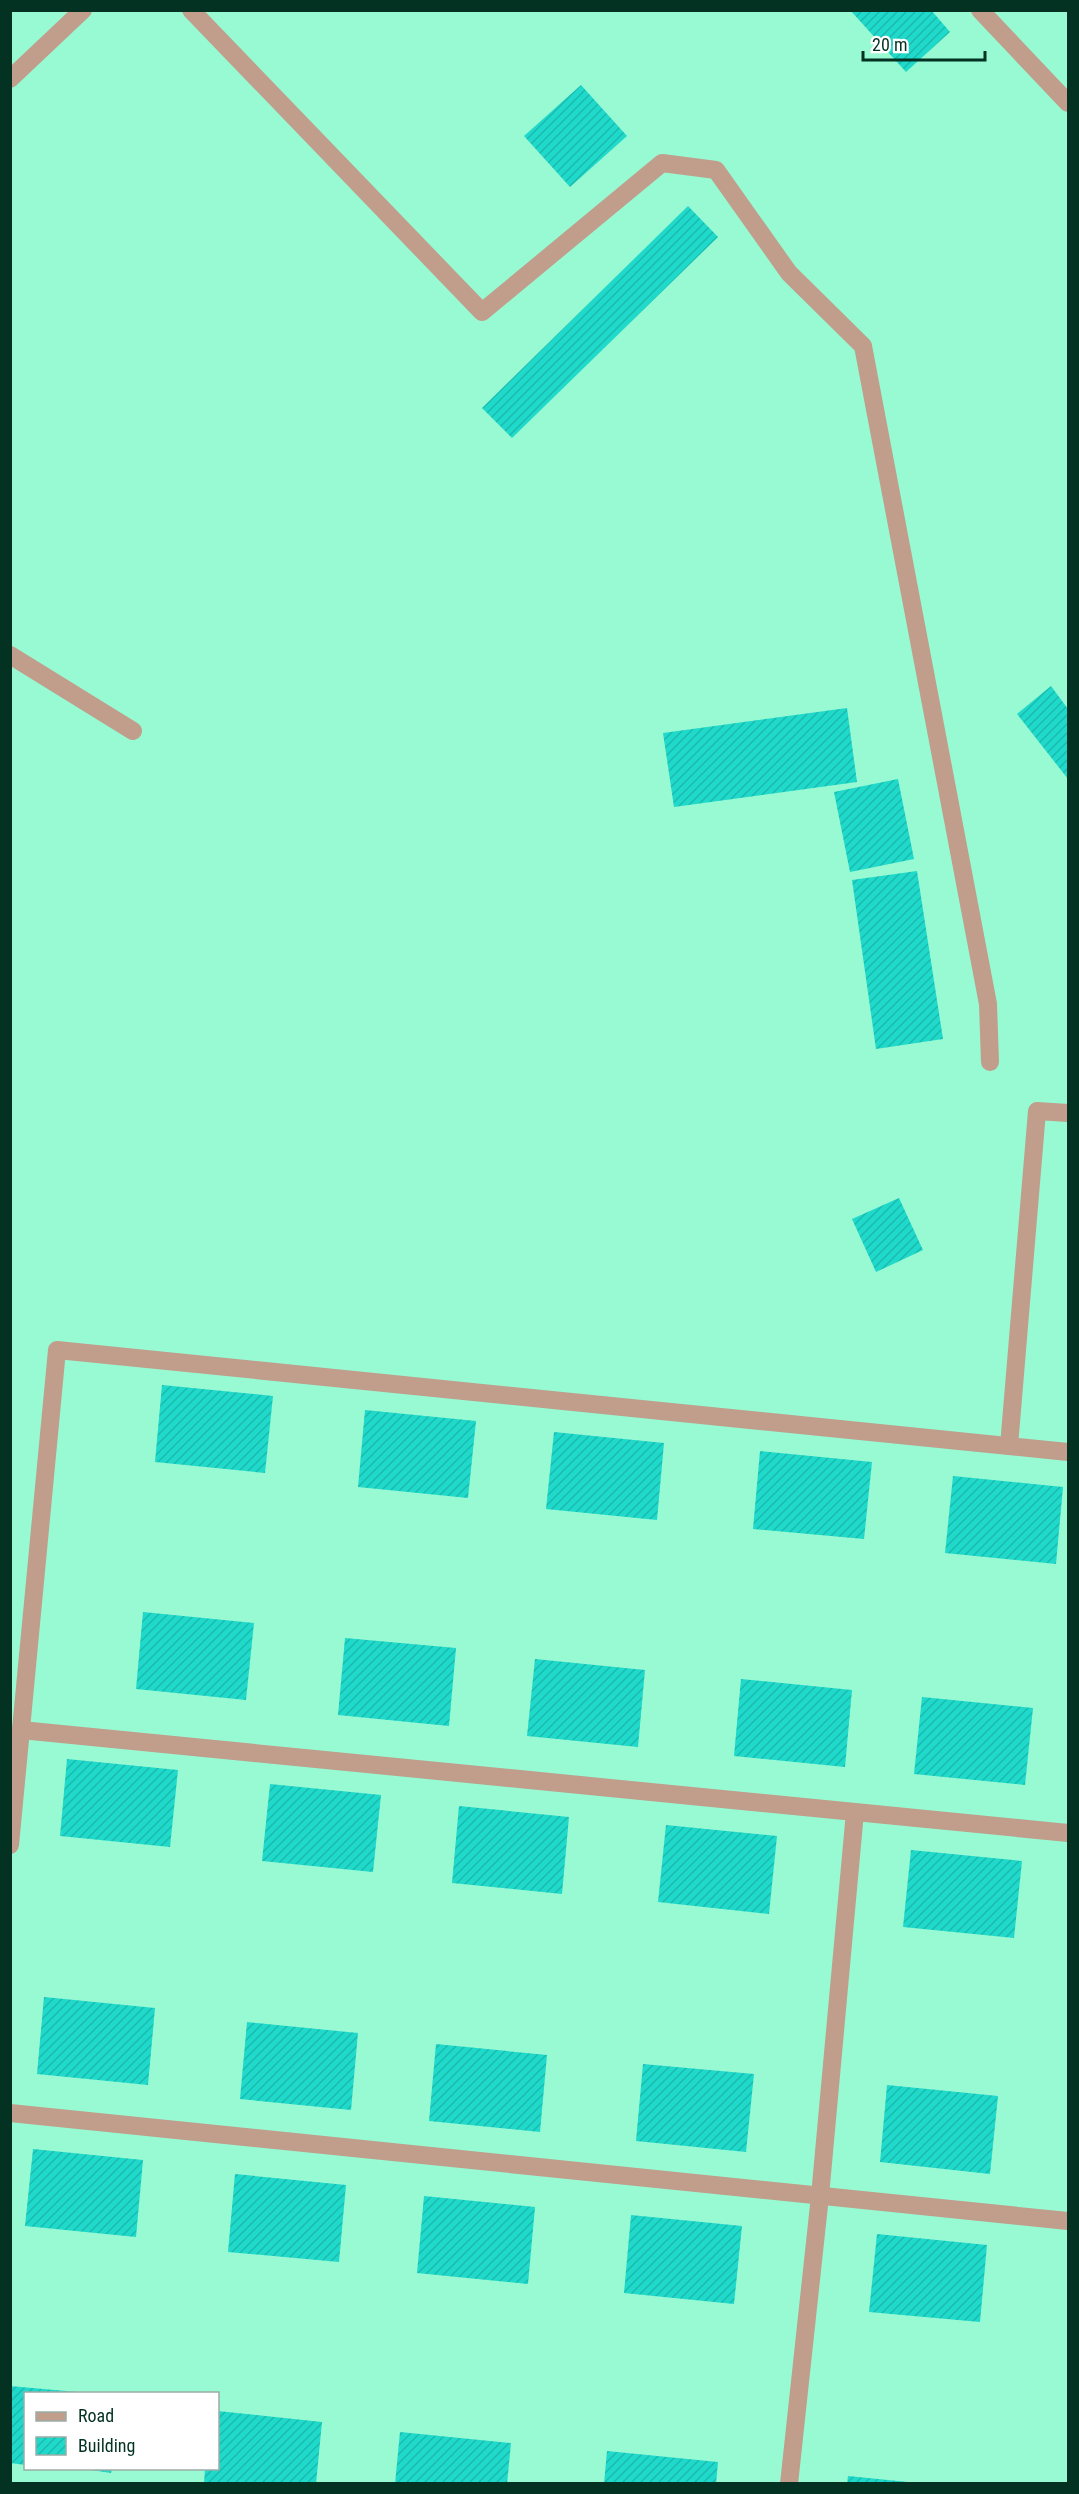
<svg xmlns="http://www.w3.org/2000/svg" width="1079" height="2494" font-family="'Roboto Condensed',sans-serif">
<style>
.building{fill:url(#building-hatch)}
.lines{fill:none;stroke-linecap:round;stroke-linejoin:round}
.minor{stroke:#c19d8c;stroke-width:18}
</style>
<defs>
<pattern id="building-hatch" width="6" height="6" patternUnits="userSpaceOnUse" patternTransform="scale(1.5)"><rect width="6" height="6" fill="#1fd9cb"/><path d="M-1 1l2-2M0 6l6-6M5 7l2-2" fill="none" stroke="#1abbae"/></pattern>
</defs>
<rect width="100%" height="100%" fill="#97fad3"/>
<!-- building -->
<g class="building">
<path d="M850,10H931L950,32L906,72Z"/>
<path d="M581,85L627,136L570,187L524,136Z"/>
<path d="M688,206L718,237L512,438L482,408Z"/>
<path d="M1051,686L1068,709V779L1017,714Z"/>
<path d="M847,708L857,782L674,807L663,733Z"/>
<path d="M898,779L914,859L850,872L834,792Z"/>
<path d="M917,871L943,1039L876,1049L852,880Z"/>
<path d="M899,1198L923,1250L876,1272L852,1219Z"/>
<path d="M162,1385L273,1396L265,1473L155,1462Z"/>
<path d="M365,1410L476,1421L468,1498L358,1487Z"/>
<path d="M554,1432L664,1443L657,1520L546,1509Z"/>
<path d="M760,1451L872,1462L864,1539L753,1529Z"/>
<path d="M953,1476L1063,1487L1056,1564L945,1553Z"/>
<path d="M143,1612L254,1623L246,1700L136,1689Z"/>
<path d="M345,1638L456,1648L449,1726L338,1715Z"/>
<path d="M535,1659L645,1670L638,1747L527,1736Z"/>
<path d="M741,1679L852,1690L845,1767L734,1756Z"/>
<path d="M922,1697L1033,1708L1025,1785L914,1774Z"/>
<path d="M67,1759L178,1770L170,1847L60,1836Z"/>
<path d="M270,1784L381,1795L373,1872L262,1861Z"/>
<path d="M459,1806L569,1817L562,1894L452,1883Z"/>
<path d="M666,1825L777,1836L769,1914L658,1902Z"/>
<path d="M911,1850L1022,1861L1014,1938L903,1927Z"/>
<path d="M44,1997L155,2008L148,2085L37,2074Z"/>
<path d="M247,2022L358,2033L351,2110L240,2099Z"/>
<path d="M436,2044L547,2055L540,2132L429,2121Z"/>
<path d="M643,2064L754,2074L746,2152L636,2141Z"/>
<path d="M887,2085L998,2096L990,2174L880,2162Z"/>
<path d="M33,2149L143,2160L136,2237L25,2226Z"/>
<path d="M235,2174L346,2185L339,2262L228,2252Z"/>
<path d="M424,2196L535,2207L528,2284L417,2273Z"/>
<path d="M631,2215L742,2226L734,2304L624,2293Z"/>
<path d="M877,2234L987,2245L980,2322L869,2312Z"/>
<path d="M10,2386L77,2392L26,2394V2465L10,2463Z"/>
<path d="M218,2411L322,2422L316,2484H204L205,2468H218Z"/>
<path d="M400,2432L511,2443L507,2484H395Z"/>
<path d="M607,2451L718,2462L716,2484H604Z"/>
<path d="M78,2468H112L111,2473Z"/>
<path d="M848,2476L908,2482V2484H847Z"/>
</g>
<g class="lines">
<!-- minor -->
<g class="minor">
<path d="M191,10L482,312L662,163L716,170L789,273L863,346L988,1004L990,1062"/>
<path d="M980,10L1068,103"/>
<path d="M10,79L83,10"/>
<path d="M10,655L133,731"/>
<path d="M1009,1446L1037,1111L1068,1113"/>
<path d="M21,1730L1068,1833"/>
<path d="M10,1845L57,1350L1068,1452"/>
<path d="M10,2113L1068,2221"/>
<path d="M789,2484L820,2196L855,1812"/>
</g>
</g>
<!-- border -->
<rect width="1079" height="2494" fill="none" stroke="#033122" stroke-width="24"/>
<!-- legend -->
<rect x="24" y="2392" width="195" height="78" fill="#ffffff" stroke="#9aada7" stroke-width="1.5"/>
<rect x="36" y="2412" width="30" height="9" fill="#c19d8c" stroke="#9aada7" stroke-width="1.5"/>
<text x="78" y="2422" font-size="18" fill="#033122">Road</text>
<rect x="36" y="2437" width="30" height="18" fill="url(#building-hatch)" stroke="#9aada7" stroke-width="1.5"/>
<text x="78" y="2452" font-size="18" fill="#033122">Building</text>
<!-- scale -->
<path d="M863 51v9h122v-9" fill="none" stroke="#033122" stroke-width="3"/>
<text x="872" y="51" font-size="18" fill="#033122" stroke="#ffffff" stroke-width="4.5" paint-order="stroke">20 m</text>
</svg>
